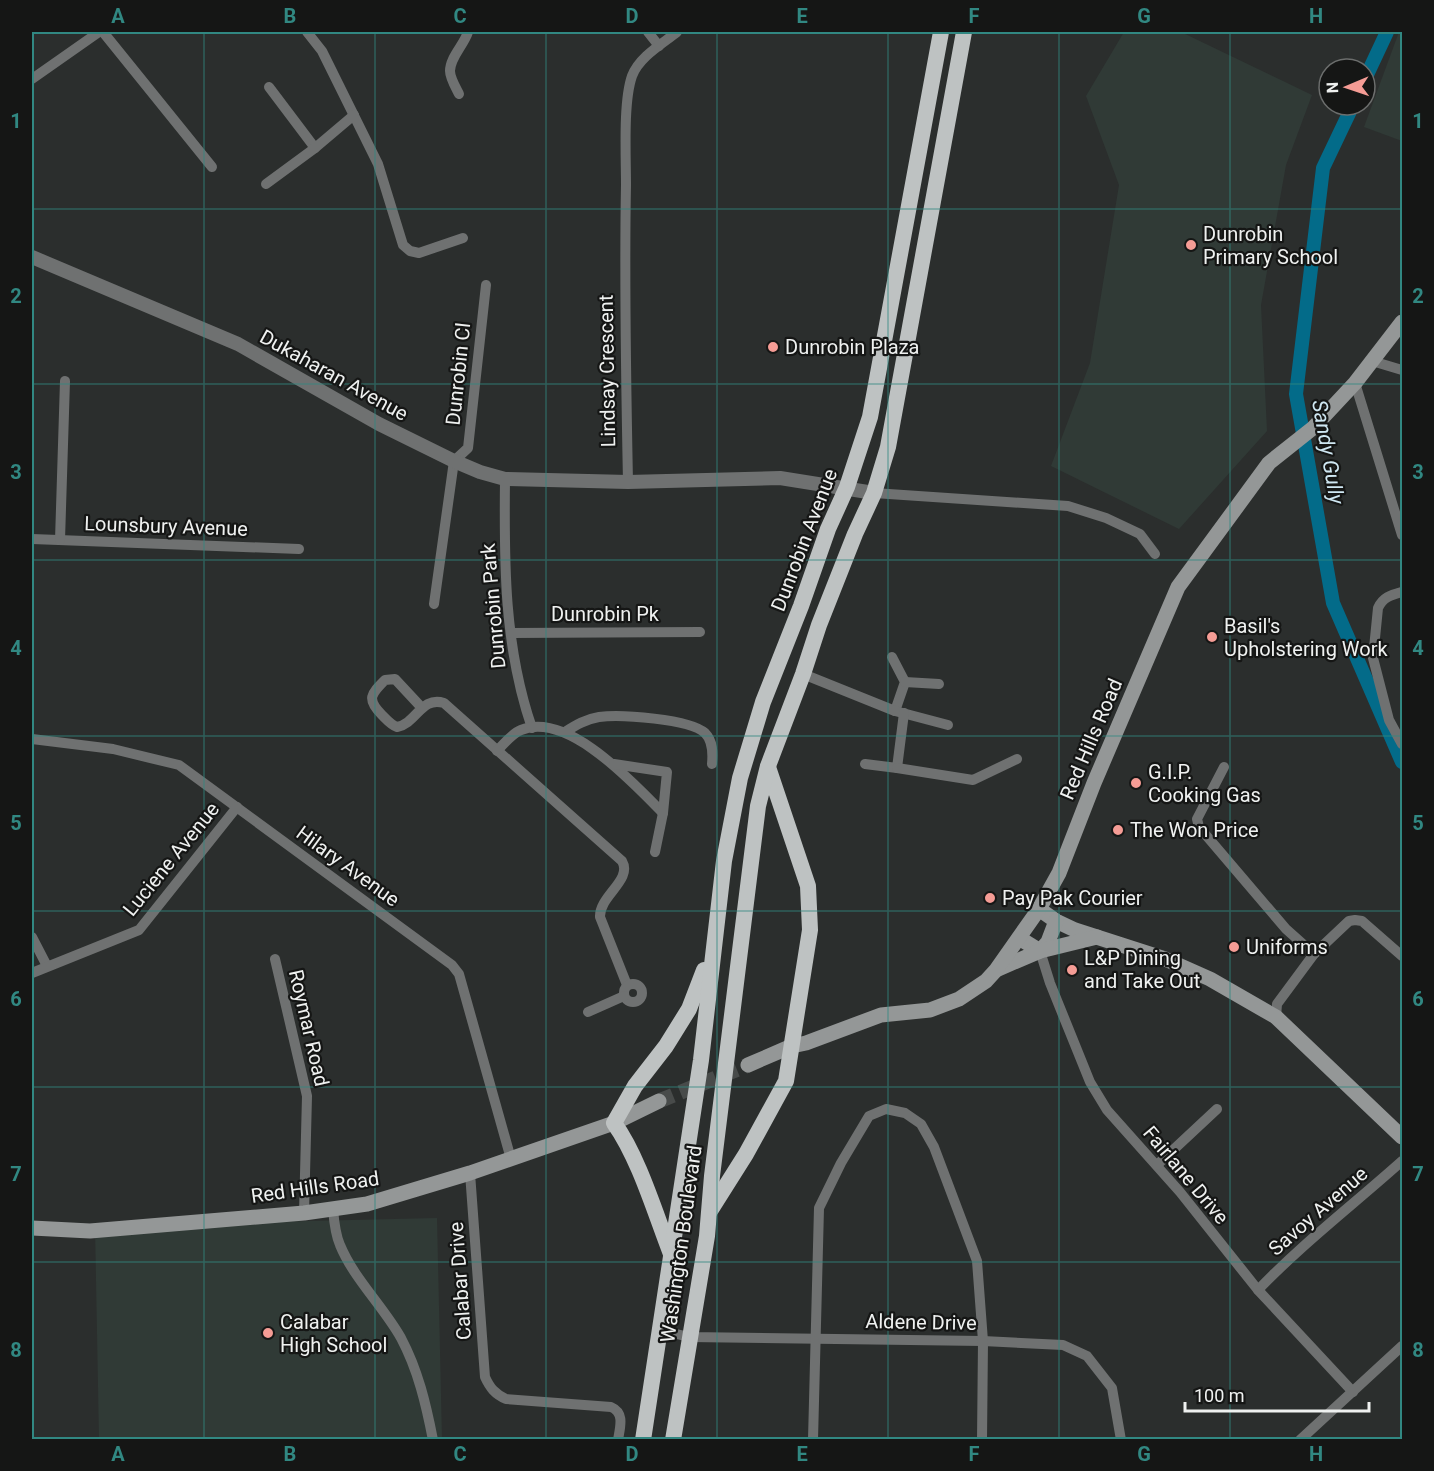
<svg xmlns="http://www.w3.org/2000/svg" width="1434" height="1471" font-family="Roboto,sans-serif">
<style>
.built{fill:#303a36}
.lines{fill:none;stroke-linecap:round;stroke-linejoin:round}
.canal{stroke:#036b89;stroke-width:14}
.secondary-tunnel{stroke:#484b4a;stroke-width:15;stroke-dasharray:15 8;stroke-linecap:butt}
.minor{stroke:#6f7171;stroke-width:10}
.tertiary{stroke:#6f7171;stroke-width:14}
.secondary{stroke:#949797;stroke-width:15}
.trunk{stroke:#bec2c2;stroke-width:16}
.grid{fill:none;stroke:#318882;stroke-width:1.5;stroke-opacity:0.55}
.poi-dot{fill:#f59c95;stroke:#151615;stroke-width:2}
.labels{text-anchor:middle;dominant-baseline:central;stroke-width:4.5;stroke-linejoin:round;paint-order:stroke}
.poi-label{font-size:20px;fill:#eff1f0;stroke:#151615;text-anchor:start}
.street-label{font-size:20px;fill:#eff1f0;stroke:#151615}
.water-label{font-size:21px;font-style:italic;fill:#cfe7f2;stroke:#151615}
.neatline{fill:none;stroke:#318882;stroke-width:2}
.grid-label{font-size:20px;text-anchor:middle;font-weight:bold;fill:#318882}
</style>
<rect width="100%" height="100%" fill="#2b2e2d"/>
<!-- built -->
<g class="built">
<path d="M1124,32H1181L1312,95L1286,165L1261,305L1267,431L1179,529L1051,466L1090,363L1119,185L1086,96Z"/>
<path d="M1399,32H1402V141L1364,127Z"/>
<path d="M437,1218L442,1439H99L95,1226Z"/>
</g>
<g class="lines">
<!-- canal -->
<g class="canal">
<path d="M1365,79L1387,32"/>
<path d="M1353,105L1323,168L1296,394L1333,603L1402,762"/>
</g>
<!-- secondary-tunnel -->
<path class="secondary-tunnel" d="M659,1101L748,1065"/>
<!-- minor -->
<g class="minor">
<path d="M103,32L212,167"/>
<path d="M307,32L322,51L378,164L403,245L410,251L419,253L463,238"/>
<path d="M648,32L659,46"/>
<path d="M32,79L99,32"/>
<path d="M269,87L315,148"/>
<path d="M459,94C456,88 450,78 450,71C450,57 464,45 468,32"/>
<path d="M266,184L315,148L354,115"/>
<path d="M1372,361L1402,370"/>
<path d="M1355,383L1402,535"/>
<path d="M505,479C504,563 504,647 532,728"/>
<path d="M628,482C626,383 624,284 626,185C626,156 623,102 632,76C639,57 662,44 677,32"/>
<path d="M874,493L1068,506L1106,518L1140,534L1155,554"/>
<path d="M32,539L299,549"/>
<path d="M60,540L65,381"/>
<path d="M1402,592C1391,595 1383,597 1378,608L1373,658L1389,720L1402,744"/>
<path d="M434,604L454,461L468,448L486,285"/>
<path d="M511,633L700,632"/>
<path d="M892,657L905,682L895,711"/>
<path d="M803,674L895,711L948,725"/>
<path d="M905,682L939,684"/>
<path d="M422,708L395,679L385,680C371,694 366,699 382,715C387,720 391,725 397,727C417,723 421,696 444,703L622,861C633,880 599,896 600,917L627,985"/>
<path d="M565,732C576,725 586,719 599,717C620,714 690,719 705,733C713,741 713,753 712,764"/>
<path d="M32,739L113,749L179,765L452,965L459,974L511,1159"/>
<path d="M497,751C504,744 511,734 521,730C568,711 633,783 663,813"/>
<path d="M614,764L667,772L663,813L655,852"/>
<path d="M865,764L897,768L904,713"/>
<path d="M1224,767L1197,819L1199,827L1286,929L1314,954"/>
<path d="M897,768L973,780L1017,759"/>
<path d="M32,937L47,966"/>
<path d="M1040,951L1050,983L1090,1082L1107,1110L1180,1192L1258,1290L1353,1392"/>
<path d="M275,959L307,1096L304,1213"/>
<path d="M32,973L139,930L237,807"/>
<circle cx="633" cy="993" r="9"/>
<path d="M588,1012L624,996"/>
<path d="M1276,1017L1277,1004L1314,954L1349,921L1355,920L1362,921L1402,956"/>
<path d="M1157,1165L1217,1109"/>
<path d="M470,1173L485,1377C490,1388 495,1394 506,1399L611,1407C625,1413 620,1427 618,1440"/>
<path d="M333,1209C334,1221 335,1234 340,1245C354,1279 383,1306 401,1338C418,1370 426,1404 433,1440"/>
<path d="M1258,1290C1303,1243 1354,1204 1402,1161"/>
<path d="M660,1330L689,1337L983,1341L1063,1345L1087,1356L1112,1388L1121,1440"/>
<path d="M813,1440L819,1208L841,1163L869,1116L886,1109L905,1113L921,1124L934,1147L977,1261L983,1341L982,1440"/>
<path d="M1300,1440L1402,1346"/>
</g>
<!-- tertiary -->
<path class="tertiary" d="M32,257L238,344L379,424L454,461L480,472L505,479L628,482L780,478L874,493"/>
<!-- secondary -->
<g class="secondary">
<path d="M1039,909L1056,921L1075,930L1165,959L1210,979L1276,1017L1402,1137"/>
<path d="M1019,938L1040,951L1048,942L1056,921"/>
<path d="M998,969L1040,951L1097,937"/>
<path d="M748,1065L792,1046L806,1043L881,1015L930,1010L959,999L986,981L996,970L1039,909L1059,873L1094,783L1178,587L1269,463L1313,428L1355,383L1402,322"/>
<path d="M32,1228L90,1231L304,1213L367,1204L470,1173L614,1123L659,1101"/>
</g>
<!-- trunk -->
<g class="trunk">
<path d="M710,1211L746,1154L786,1081L810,930L808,886L768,767"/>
<path d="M671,1254C655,1213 639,1158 614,1123L635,1086L666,1046L689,1009L704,970"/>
<path d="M643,1440L701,1060L724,861L740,778L763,702L801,606L828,529L847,487L870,417L941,32"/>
<path d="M673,1440L707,1236L712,1176L758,806L768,766L803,674L819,625L855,534L874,493L888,447L964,32"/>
</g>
</g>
<!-- grid -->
<path class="grid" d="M204,32V1440M375,32V1440M546,32V1440M717,32V1440M888,32V1440M1059,32V1440M1230,32V1440M32,209H1402M32,384H1402M32,560H1402M32,736H1402M32,911H1402M32,1087H1402M32,1262H1402"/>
<!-- markers -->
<g class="poi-dot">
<circle cx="1191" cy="245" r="6"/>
<circle cx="773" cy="347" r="6"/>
<circle cx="1212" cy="637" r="6"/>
<circle cx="1136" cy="783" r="6"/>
<circle cx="1118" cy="830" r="6"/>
<circle cx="990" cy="898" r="6"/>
<circle cx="1234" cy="947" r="6"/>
<circle cx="1072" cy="970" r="6"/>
<circle cx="268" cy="1333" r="6"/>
</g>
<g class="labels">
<!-- poi labels -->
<g class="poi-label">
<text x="1203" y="234">Dunrobin<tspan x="1203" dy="23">Primary School</tspan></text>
<text x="785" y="347">Dunrobin Plaza</text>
<text x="1224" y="626">Basil's<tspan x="1224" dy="23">Upholstering Work</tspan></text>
<text x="1148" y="772">G.I.P.<tspan x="1148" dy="23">Cooking Gas</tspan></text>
<text x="1130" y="830">The Won Price</text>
<text x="1002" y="898">Pay Pak Courier</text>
<text x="1246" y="947">Uniforms</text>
<text x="1084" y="958">L&amp;P Dining<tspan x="1084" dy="23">and Take Out</tspan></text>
<text x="280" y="1322">Calabar<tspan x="280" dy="23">High School</tspan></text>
</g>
<!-- street labels -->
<g class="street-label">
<text transform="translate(607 371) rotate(-91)">Lindsay Crescent</text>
<text transform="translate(458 374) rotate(-84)">Dunrobin Cl</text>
<text transform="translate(334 375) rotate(29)">Dukaharan Avenue</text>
<text transform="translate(166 526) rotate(2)">Lounsbury Avenue</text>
<text transform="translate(804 540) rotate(-69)">Dunrobin Avenue</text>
<text transform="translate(493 606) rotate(-95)">Dunrobin Park</text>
<text x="605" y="614">Dunrobin Pk</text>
<text transform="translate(1091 739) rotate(-67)">Red Hills Road</text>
<text transform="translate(171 859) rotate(-51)">Luciene Avenue</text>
<text transform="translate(348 866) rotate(36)">Hilary Avenue</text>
<text transform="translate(309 1028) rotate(77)">Roymar Road</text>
<text transform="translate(1186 1175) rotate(50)">Fairlane Drive</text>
<text transform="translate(315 1187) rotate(-8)">Red Hills Road</text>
<text transform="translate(1318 1211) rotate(-41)">Savoy Avenue</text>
<text transform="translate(681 1244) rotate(-82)">Washington Boulevard</text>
<text transform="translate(460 1281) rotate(-94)">Calabar Drive</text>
<text transform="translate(921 1322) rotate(1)">Aldene Drive</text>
</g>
<!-- water labels -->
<g class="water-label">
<text transform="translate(1328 452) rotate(80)">Sandy Gully</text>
</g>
</g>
<!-- border -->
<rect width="1434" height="1471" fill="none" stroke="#151615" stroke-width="66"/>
<!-- north arrow -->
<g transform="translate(1347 87) rotate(268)"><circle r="28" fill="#151615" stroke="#6c6e6d" stroke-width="1.5"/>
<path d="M0-4.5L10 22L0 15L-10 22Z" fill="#f59c95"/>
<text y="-9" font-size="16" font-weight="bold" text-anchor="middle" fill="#eff1f0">N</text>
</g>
<!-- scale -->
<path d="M1185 1402v9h184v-9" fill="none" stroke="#eff1f0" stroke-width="3"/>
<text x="1194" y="1402" font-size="18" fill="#eff1f0" stroke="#151615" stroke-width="4.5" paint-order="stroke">100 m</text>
<rect x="33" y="33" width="1368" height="1405" class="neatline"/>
<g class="grid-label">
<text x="118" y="23">A</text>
<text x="290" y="23">B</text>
<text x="460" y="23">C</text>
<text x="632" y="23">D</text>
<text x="802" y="23">E</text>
<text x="974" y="23">F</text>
<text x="1144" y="23">G</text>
<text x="1316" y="23">H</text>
<text x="16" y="128">1</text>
<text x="1418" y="128">1</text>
<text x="16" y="303">2</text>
<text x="1418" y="303">2</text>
<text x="16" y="479">3</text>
<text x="1418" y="479">3</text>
<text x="16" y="655">4</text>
<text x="1418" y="655">4</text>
<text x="16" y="830">5</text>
<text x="1418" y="830">5</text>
<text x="16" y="1006">6</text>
<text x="1418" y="1006">6</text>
<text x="16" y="1181">7</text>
<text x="1418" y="1181">7</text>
<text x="16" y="1357">8</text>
<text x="1418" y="1357">8</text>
<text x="118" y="1461">A</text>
<text x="290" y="1461">B</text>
<text x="460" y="1461">C</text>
<text x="632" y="1461">D</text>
<text x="802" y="1461">E</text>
<text x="974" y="1461">F</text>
<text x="1144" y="1461">G</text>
<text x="1316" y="1461">H</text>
</g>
</svg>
